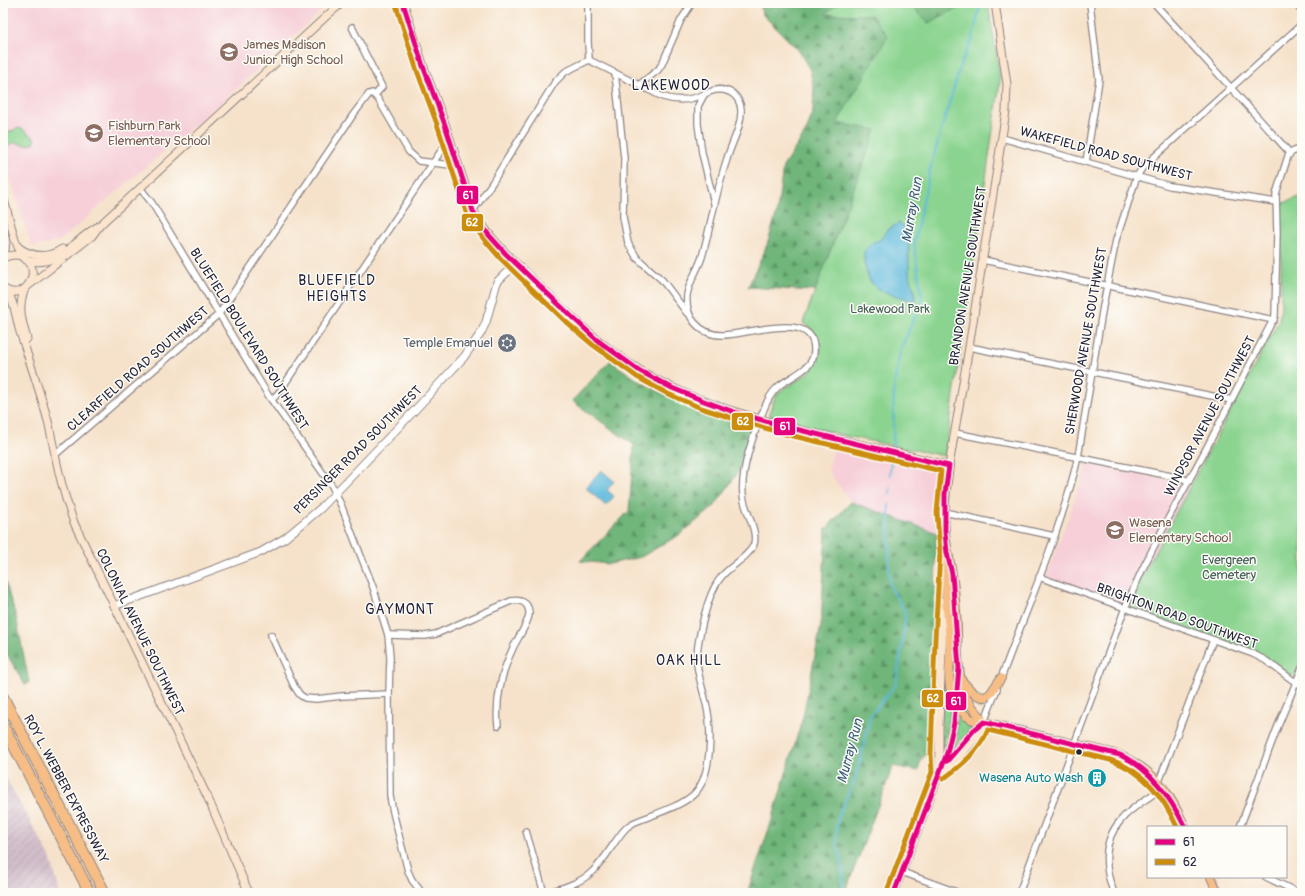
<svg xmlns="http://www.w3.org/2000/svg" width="1305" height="896" font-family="Pangolin,sans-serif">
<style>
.built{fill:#f6cfd8}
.industrial{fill:url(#industrial-furrows)}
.grass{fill:url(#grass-dots);stroke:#567b66}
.forest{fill:url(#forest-firs);stroke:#496c5a}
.park{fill:#8bd490;stroke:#567b66}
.water{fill:#5db9db;stroke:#406e8b}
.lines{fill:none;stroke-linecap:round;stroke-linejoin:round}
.stream{stroke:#5db9db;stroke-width:2}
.minor-casing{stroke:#8c8282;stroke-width:8}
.tertiary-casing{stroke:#8c8282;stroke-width:9}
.secondary-casing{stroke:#8c8282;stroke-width:9}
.primary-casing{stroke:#8c8282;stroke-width:10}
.motorway-casing{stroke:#8c8282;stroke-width:12}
.minor{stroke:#fff;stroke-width:5.5}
.tertiary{stroke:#fff;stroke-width:7}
.secondary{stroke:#fbe5cf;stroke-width:7}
.primary{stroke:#f6be86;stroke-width:8}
.motorway{stroke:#f6be86;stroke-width:10}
.bus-1-casing{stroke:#fdfcf7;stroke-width:8}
.bus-2-casing{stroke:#fdfcf7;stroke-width:8}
.bus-1{stroke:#e5007d;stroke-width:5}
.bus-2{stroke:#cc8c0c;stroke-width:5}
.bus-dot{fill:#22223b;stroke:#fdfcf7;stroke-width:1.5}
.labels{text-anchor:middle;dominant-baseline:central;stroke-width:3;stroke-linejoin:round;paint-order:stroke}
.education-label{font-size:13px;fill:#785e54;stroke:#fdfcf7;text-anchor:start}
.street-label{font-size:13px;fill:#22223b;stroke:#fdfcf7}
.park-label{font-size:13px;fill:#476059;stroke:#fdfcf7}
.worship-label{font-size:13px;fill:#5b616d;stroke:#fdfcf7;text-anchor:end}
.culture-label{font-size:13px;fill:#0d838f;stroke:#fdfcf7;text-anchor:end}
.neighbourhood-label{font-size:14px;letter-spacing:1px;fill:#22223b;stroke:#fdfcf7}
.water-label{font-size:14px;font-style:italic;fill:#3a5e7b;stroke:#fdfcf7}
.line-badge{stroke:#fdfcf7;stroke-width:1.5}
.badge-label{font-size:11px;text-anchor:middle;font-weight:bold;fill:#fff}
</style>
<defs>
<pattern id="industrial-furrows" width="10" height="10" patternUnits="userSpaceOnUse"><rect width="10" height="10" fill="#d1bdca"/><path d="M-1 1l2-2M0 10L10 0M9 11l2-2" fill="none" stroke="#b3a2ae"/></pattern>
<pattern id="grass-dots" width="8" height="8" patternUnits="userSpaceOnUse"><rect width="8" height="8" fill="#8bd490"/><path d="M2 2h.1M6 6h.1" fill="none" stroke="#78b67d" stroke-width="1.8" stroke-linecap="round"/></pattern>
<pattern id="forest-firs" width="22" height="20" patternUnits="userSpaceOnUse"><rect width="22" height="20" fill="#70b67a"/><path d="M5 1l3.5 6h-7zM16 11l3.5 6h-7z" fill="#5c9465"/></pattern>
</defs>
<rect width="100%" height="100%" fill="#fdfcf7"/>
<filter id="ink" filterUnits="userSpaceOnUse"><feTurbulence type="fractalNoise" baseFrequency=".025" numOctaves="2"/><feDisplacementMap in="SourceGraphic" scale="8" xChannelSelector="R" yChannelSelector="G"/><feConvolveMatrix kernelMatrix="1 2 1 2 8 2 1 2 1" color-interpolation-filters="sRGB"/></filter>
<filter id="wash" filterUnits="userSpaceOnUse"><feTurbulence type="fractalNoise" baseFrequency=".012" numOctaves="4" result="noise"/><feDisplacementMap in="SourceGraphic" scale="16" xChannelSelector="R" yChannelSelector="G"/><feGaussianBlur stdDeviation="0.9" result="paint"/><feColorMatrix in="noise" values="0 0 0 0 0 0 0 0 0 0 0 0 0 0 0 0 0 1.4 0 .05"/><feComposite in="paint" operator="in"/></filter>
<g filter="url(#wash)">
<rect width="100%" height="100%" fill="#f6e2ca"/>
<!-- built -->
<g class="built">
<path d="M3,3H330L222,102L58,242L32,247L9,176L3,164Z"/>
<path d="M835,444L933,469L939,472L941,477L939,491L937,533L851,502L828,471Z"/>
<path d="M1085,464L1177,482L1189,488L1125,608L1045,579L1048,572L1084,474Z"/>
</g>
<!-- industrial -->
<path class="industrial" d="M3,773L50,857L60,893H3Z"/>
<!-- grass -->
<g class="grass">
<path d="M943,681H945L947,693L952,706L942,756H941Z"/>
<path d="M968,690L984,700L980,709C974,705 969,698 968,690Z"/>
<path d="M959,714L973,726L952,750L958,715Z"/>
</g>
<!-- forest -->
<g class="forest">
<path d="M760,3H988L850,437L770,416C770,410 773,401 777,395C779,391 785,388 789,386C805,375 823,367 820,344C818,334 811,328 803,323L815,291L748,287L767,245L777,212L783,167L807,130L813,111L814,90L810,70L799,51L762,14Z"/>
<path d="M610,361C619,367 627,373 636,379C672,401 713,415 753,429L739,471L714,507L679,535L641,557L609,564L580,561L629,511L634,445L572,401Z"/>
<path d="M851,502L937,533L929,752L921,759L918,771L893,766L845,893H747L773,817L803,717L821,625L826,529Z"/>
<path d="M3,575L16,617L29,682L25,685L3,647Z"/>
</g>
<!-- park -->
<g class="park">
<path d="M839,3H909L928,23L969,3H988L999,70L1000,82L945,456L850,437L770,416C770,410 773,401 777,395C779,391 785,388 789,386C805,375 823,367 820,344C818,334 811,328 803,323L876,130L837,123L888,36L871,15L825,14Z"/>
<path d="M18,128L22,129L34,138L35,142C28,146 23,146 16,142L8,146L5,134Z"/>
<path d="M1302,196V681L1253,654L1125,608L1279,320L1281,306V204Z"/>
</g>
<!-- water -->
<g class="water">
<path d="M899,223L906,228L909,232V271L910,280L915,291V301C905,298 881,293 874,286C866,277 863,263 864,251L873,242L880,240L887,230Z"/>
<path d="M601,470L614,481L607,490L614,496L606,506L586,488Z"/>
</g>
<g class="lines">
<!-- stream -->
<g class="stream">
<path d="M893,447L894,386L900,351L922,300L914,243L931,165L961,64L972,40L979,11L977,3"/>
<path d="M890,475L891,460"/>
<path d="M890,493V487"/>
<path d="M839,893L843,885V870L836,837L838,816L855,779L861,759L870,716L896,684L905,624V611L891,588L889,571V504"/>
</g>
</g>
</g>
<g filter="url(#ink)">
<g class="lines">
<defs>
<g id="minor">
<path d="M588,3V42L589,60"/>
<path d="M1154,3L1290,153"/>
<path d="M1295,3L1302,11"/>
<path d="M352,27L382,87L375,95"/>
<path d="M615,73L624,158L623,217L628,243L637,258L662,280L687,313"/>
<path d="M639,85L658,70L662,64L681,20L692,3"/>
<path d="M704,95L698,106V124L702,153L714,203"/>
<path d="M1002,138L1170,186L1276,202"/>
<path d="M1086,162L1099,80L1090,3"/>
<path d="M140,188L152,203L268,395L332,486L341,505L373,587L388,635L390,657L389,694L390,796L393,812L408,871L412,880L422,893"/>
<path d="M473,211L492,183L555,82L565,72L589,60"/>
<path d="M983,260L1274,320"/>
<path d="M969,347L1232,400"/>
<path d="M272,400L280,391L449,139"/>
<path d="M955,433L1181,478L1189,481"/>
<path d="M55,455L219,314L353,115L369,94L372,93L378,99L409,152L419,161L458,166"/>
<path d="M944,512L1054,536"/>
<path d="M1039,577L1253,654L1265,660L1302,687"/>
<path d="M271,635L294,686L300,695L305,698L316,699L342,696L389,694"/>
<path d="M388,635L425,636L436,634L511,601C520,599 528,602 529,612C530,621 517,639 513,648C502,671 495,700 498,726"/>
<path d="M1000,681C1027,607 1060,534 1078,457L1103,306L1116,240L1137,176L1143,167L1302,24"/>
<path d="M984,722L997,689"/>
<path d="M1240,827L1278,726L1302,668"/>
<path d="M526,831L544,893"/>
<path d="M902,872L959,893"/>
<path d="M1266,877L1299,893"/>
<path d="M546,893C563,888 581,883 593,871C607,858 614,840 627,827L633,823C651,815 678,808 693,795C713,777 712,727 706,703C703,690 698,676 697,663C696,647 703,618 708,603C711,594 716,583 722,576C730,566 750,556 754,544C758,529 744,510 743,495C740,467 756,427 767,402C770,396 774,390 779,386C791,376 814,369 814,351C816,308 744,336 722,335C712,335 702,331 695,323C688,315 686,306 687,295C689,281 698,270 702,257C711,225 716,191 727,159C731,144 742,126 741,110C741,102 735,93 727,91C715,86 704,96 693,98C683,101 673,100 663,97L589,60"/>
<path d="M1019,893L1125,608L1143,568L1169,517L1206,449L1275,316L1277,233L1276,194L1288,156L1292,152L1302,148"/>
<path d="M1114,893C1104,869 1102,841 1121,820C1129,810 1141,803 1152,795L1155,792L1213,640"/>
</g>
<path id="tertiary" d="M114,606L261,552L285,538L302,524L321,508L414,411L464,357L481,333L486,322L497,282L506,273L518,265"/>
<g id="secondary">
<path d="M3,196L15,240L20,251"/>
<path d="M3,228L6,242L4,257"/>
<path d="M18,247C32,257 47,259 62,249"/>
<path d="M3,258C9,255 15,254 21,256C46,267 25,305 3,288"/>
<path d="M26,260C58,269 73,241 97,227"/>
<path d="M28,286L92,236L100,225L331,12L342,3"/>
<path d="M25,289C17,307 22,321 27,339"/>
<path d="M8,292C15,304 16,319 20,332C30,363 41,394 49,425C56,459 62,493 75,525L207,796L249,893"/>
<path d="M949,466L969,347L1006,111L1007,84L995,3"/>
<path d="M945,764L974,730L984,723"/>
<path d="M939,770V725L944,601"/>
<path d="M939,772L953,764L980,733L984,722"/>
<path d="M894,893L947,753L954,723L959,678"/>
</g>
<g id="primary">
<path d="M403,3L423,66L445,125L473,211C491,243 519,267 545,292C579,325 613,357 656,380C697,402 742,415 787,427C841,441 895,452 949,466C946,488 943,510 945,532C946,547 950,560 952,574C954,586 955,599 956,611C958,637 956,668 964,693C968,705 978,712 984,722"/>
<path d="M946,560C943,588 949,617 950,645C951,663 946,681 953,697C959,711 969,722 984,722L1112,753C1131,758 1152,773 1164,789C1173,801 1179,814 1185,827"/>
<path d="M962,681C969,688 974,697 985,697L990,694L1001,678"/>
<path d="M1211,877L1218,893"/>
</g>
<g id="motorway">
<path d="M3,697L105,893"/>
<path d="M3,725L90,893"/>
</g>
</defs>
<!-- minor casing -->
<use href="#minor" class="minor-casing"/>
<!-- tertiary casing -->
<use href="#tertiary" class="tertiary-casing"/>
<!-- secondary casing -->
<use href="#secondary" class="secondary-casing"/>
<!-- primary casing -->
<use href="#primary" class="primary-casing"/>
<!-- motorway casing -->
<use href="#motorway" class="motorway-casing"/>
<!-- minor -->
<use href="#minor" class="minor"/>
<!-- tertiary -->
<use href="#tertiary" class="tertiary"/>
<!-- secondary -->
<use href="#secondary" class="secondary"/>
<!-- primary -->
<use href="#primary" class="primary"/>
<!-- motorway -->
<use href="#motorway" class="motorway"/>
<defs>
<g id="bus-1">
<path d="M403,3L423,66L445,125L473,211L488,234L506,254L571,316L597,340L640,371L672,388L704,401L737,413L787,427L949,466L945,494V532L947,553L952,574L959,668L954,723L947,753L894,893"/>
<path d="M947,761L974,730L984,722L1120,755C1151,769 1170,797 1185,827"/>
</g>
<g id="bus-2">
<path d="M396,5L416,68L438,127L467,215L483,238L501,259L566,322L593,345L637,377L668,394L701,408L735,419L785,434L941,471L937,512L940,553L935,640L931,754L932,772L887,891"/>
<path d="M943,779C961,766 979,751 988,730L1110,760C1144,771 1163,796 1177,827"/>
</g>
</defs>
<!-- bus-1 casing -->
<use href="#bus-1" class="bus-1-casing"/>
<!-- bus-2 casing -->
<use href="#bus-2" class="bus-2-casing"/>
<!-- bus-1 -->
<use href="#bus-1" class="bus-1"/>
<!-- bus-2 -->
<use href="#bus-2" class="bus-2"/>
</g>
</g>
<!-- icons -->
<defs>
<symbol id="school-disc" viewBox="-11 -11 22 22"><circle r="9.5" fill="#8d6e63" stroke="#fdfcf7"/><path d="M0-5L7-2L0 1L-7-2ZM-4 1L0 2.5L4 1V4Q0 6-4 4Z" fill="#fff"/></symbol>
<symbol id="synagogue-disc" viewBox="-11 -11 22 22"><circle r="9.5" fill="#6b7280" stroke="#fdfcf7"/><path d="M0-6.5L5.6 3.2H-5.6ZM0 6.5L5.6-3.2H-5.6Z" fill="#fff"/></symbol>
<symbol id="building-disc" viewBox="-11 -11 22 22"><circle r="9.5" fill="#0f9aa8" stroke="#fdfcf7"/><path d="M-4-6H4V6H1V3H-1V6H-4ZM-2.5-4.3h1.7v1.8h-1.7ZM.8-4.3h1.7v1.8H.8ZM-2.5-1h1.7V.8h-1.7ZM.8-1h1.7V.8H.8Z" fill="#fff"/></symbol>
</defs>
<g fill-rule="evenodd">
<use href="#school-disc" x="218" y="41" width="22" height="22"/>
<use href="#school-disc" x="83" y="122" width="22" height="22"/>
<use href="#synagogue-disc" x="496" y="332" width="22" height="22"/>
<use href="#school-disc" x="1104" y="519" width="22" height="22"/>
<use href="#building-disc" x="1086" y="767" width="22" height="22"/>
</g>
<!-- markers -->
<circle class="bus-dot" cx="1079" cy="752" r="3.5"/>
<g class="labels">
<!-- education labels -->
<g class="education-label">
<text x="243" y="45">James Madison<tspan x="243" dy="15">Junior High School</tspan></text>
<text x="108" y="126">Fishburn Park<tspan x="108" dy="15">Elementary School</tspan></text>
<text x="1129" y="523">Wasena<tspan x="1129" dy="15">Elementary School</tspan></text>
</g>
<!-- street labels -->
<g class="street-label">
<text transform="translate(1106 154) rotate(15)">WAKEFIELD ROAD SOUTHWEST</text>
<text transform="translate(968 276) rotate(-81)">BRANDON AVENUE SOUTHWEST</text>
<text transform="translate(249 339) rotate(58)">BLUEFIELD BOULEVARD SOUTHWEST</text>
<text transform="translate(1086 341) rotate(-80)">SHERWOOD AVENUE SOUTHWEST</text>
<text transform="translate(138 369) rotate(-41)">CLEARFIELD ROAD SOUTHWEST</text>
<text transform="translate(1210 416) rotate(-62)">WINDSOR AVENUE SOUTHWEST</text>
<text transform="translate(358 450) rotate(-45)">PERSINGER ROAD SOUTHWEST</text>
<text transform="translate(1177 616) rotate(20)">BRIGHTON ROAD SOUTHWEST</text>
<text transform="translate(140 632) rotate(64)">COLONIAL AVENUE SOUTHWEST</text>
<text transform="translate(66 789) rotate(62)">ROY L. WEBBER EXPRESSWAY</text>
</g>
<!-- park labels -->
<g class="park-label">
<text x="890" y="309">Lakewood Park</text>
<text x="1229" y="560">Evergreen<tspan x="1229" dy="15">Cemetery</tspan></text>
</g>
<!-- worship labels -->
<g class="worship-label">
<text x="493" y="343">Temple Emanuel</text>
</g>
<!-- culture labels -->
<g class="culture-label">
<text x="1083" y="778">Wasena Auto Wash</text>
</g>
<!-- neighbourhood labels -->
<g class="neighbourhood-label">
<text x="671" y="85">LAKEWOOD</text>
<text x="337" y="280">BLUEFIELD<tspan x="337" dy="16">HEIGHTS</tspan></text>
<text x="400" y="609">GAYMONT</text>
<text x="689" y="660">OAK HILL</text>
</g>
<!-- water labels -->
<g class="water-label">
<text transform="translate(912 210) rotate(-80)">Murray Run</text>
<text transform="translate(850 751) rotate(-75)">Murray Run</text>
</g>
</g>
<g class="line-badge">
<rect x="456" y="185" width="23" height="20" rx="4" fill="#e5007d"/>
<rect x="461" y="213" width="23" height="19" rx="4" fill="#cc8c0c"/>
<rect x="731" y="412" width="23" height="19" rx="4" fill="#cc8c0c"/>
<rect x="773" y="417" width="23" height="19" rx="4" fill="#e5007d"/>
<rect x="921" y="689" width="23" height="19" rx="4" fill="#cc8c0c"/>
<rect x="945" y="691" width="22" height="20" rx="4" fill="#e5007d"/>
</g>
<g class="badge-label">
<text x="468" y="199">61</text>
<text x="472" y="226">62</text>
<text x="743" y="425">62</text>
<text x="785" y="430">61</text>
<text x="933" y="702">62</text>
<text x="956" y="705">61</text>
</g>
<!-- margin -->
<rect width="1305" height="896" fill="none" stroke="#fdfcf7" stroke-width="16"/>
<!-- legend -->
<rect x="1147" y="826" width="140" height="52" fill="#fdfcf7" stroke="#a5a5ac"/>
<rect x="1155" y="839" width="20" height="6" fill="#e5007d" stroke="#a5a5ac"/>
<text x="1183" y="846" font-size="12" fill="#22223b">61</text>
<rect x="1155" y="859" width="20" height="6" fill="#cc8c0c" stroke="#a5a5ac"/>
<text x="1183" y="866" font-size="12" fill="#22223b">62</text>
</svg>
